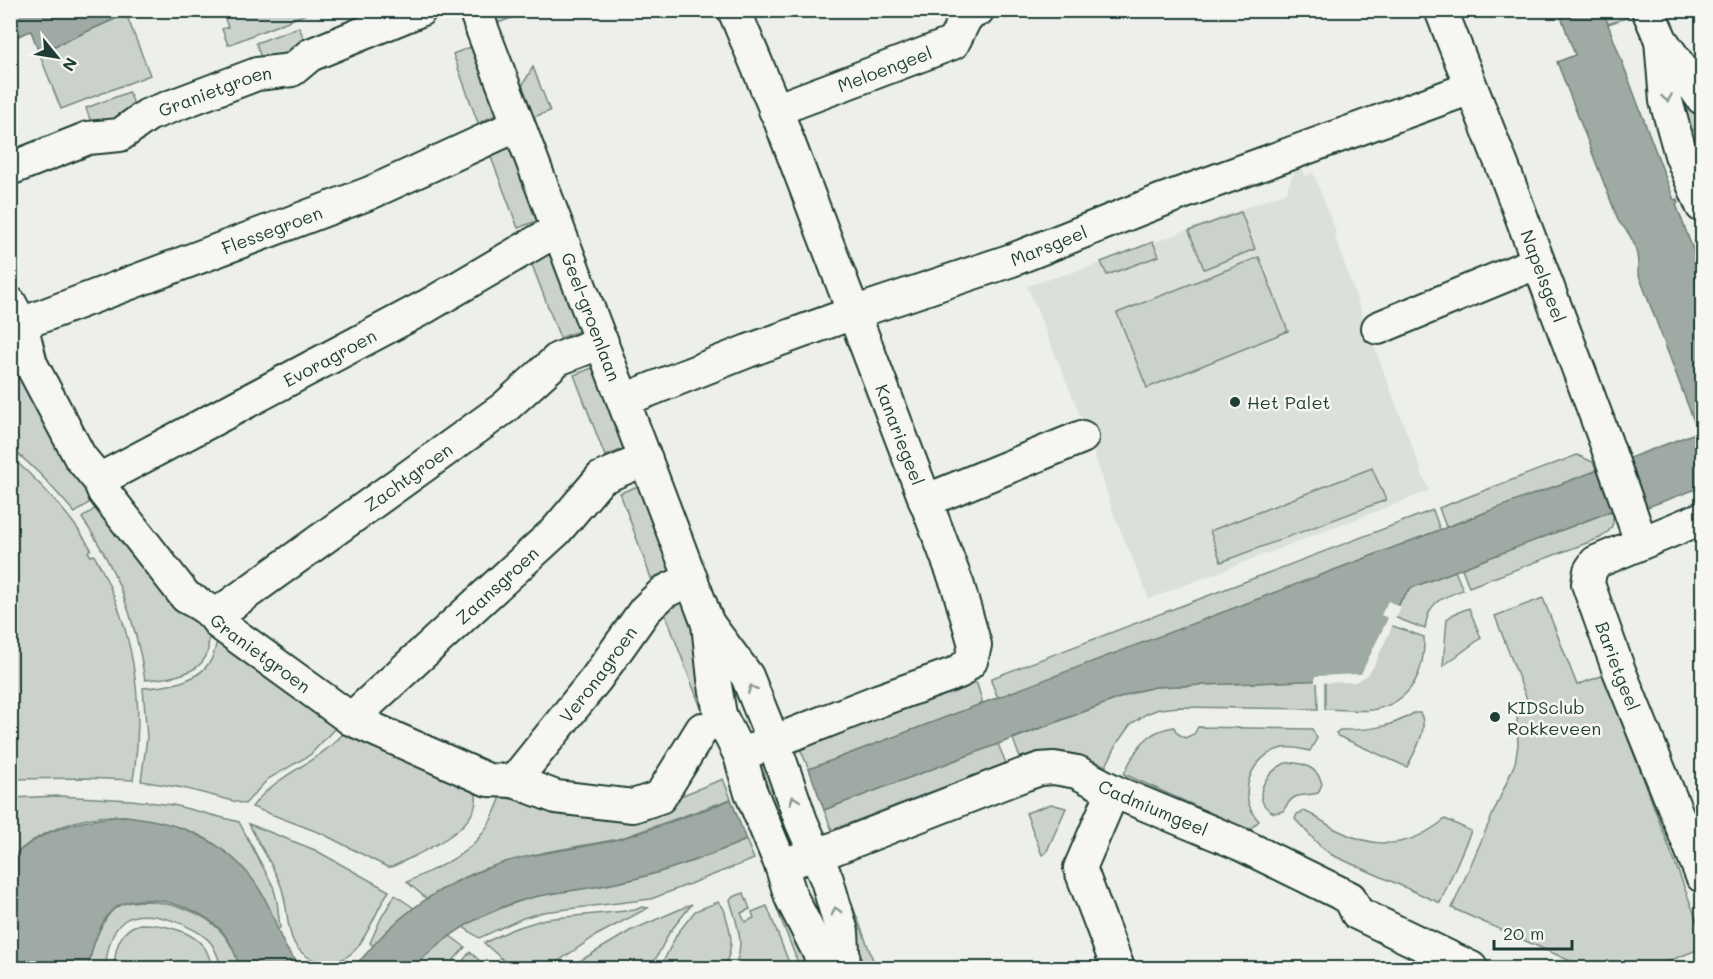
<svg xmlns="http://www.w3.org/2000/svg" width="1713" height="979" font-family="Mali,sans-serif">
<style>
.built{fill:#dce0db}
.green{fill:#cbd2cc;stroke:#758880;stroke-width:1.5}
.water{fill:#9faaa4;stroke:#6c7e77;stroke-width:1.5}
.pier{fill:#edefea}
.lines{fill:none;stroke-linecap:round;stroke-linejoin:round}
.minor-casing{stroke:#1f3d34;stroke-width:36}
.minor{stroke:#f6f6f2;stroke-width:32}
.oneway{stroke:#8a9a93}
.poi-dot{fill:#1f3d34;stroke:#f6f6f2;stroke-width:2}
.labels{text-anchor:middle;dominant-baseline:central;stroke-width:5;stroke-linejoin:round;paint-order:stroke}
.street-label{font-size:18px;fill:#1f3d34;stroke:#f6f6f2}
.poi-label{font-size:18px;fill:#1f3d34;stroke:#f6f6f2;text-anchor:start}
</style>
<rect width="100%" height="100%" fill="#edefea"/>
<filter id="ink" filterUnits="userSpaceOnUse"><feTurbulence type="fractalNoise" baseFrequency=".0167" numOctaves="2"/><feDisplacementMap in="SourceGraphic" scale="12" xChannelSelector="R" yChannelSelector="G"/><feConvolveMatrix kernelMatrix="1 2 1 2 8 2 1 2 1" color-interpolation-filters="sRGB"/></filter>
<g filter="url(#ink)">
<!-- built -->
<path class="built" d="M1303,169L1305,176L1313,173L1336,232L1334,233L1366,325L1429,491L1149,599L1113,512L1087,432L1027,286L1093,266L1289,191L1287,188L1294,172Z"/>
<!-- green -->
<g class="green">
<path d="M316,10L228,45L222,29L228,27L222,11Z"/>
<path d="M490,11H511L514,17L495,24Z"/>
<path d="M1603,11H1627L1629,16L1626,18L1608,24Z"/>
<path d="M126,14L150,75L61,109L39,53Z"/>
<path d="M299,27L306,44L296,57L262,61L256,43Z"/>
<path d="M473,46L498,114L478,123L453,54Z"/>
<path d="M533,67L550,111L531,118L520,89Z"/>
<path d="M1675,83C1685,94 1702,107 1702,123L1685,137Z"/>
<path d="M129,92L136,109L129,118L92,125L86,108Z"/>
<path d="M510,144L539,220L518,228L489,152Z"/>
<path d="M1241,212L1255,249L1204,269L1189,231Z"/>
<path d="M1153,242L1159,256L1107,275L1101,262Z"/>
<path d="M550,249L581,330L560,338L529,257Z"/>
<path d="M1259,257L1288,331L1147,388L1117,313Z"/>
<path d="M13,350L91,501L75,513L42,476L11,447L10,352Z"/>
<path d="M595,367L626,448L605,456L574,375Z"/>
<path d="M1577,455L1593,462L1597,471L1446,527L1439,508Z"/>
<path d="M10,456C41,483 70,514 91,549L88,552L91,556L94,555C133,624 146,702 133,780L83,778L11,779Z"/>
<path d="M1372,468L1386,500L1221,562L1210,531Z"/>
<path d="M641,485L672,570L651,578L620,493Z"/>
<path d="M97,507L209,636C208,642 209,650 206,656C197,676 164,679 145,680C136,621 117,567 82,518Z"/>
<path d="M1433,510L1440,530L998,698L991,681L992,678Z"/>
<path d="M1612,511C1616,524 1611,531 1600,538L1469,587L1462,568Z"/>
<path d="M1455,571L1463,590C1440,598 1428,602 1425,629L1394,617L1401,600L1410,588Z"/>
<path d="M1543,598L1577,685L1604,675L1702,934V948L1651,968H1586L1452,908L1515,763L1518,745L1517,716L1531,710L1495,616Z"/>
<path d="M683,600C699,641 709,671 704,716L663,608Z"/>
<path d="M1469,608L1481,638L1443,666L1447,619L1454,614Z"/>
<path d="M1390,625L1424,637C1425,673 1411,703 1372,710C1357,712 1340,709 1325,709V680Z"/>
<path d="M217,641L336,727L310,755L268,779L245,804L183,788L141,781L147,738L143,688C164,687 196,683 209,663C214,657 215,648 217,641Z"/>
<path d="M971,679L977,684L983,704L809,769L801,751V743Z"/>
<path d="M1317,680L1318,709L1179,707L1159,709L1146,714L1130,725L1118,742L1106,766C1077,753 1051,744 1020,758L1013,739L1138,691L1155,687Z"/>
<path d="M1414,713H1420C1430,728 1414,753 1407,767L1338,736L1336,733L1340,730C1369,730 1390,728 1414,713Z"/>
<path d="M1174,727L1177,733L1185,738L1194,734L1198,727L1312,729L1317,738L1310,751C1301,749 1292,746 1283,748C1250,755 1235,796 1259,821L1249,830L1124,774C1135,750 1145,731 1174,727Z"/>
<path d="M343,734L475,790C486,828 419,853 392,867H387L323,834L252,807C277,773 315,765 343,734Z"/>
<path d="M998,744L1006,763L832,830L824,810Z"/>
<path d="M765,762L801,841L792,846L789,845L758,773L761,764Z"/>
<path d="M1286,763C1302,762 1318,767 1322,784L1318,793C1299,798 1295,790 1283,811L1274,813C1248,800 1266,771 1286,763Z"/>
<path d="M723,779L731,799L619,839L546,852L483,869L447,886L427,899L407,882C434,869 467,857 484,831C492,821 496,809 501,797L596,816L640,812Z"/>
<path d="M59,796L131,800L173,805L239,822L273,886L277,901L280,928L277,930C265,899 243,865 216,845C199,833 181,827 161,823C149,821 136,817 124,816C86,814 37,830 11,859V798Z"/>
<path d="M1051,804L1066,808L1046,853L1042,855L1026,813Z"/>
<path d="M1304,811C1316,816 1326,824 1337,830C1377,850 1410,848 1445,819L1471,831L1440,903L1332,855L1320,846L1295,819L1297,814Z"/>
<path d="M249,824L315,850L389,891C377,908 368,937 354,951C346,959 333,964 321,962C280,952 292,915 281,886C273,865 259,845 249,824Z"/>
<path d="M746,840L754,859L651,899L543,912L523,918L479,938L462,926C485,915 506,905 530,898C558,891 588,889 616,883C661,874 704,857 746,840Z"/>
<path d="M843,880L876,968H855Z"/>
<path d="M744,893L750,909L741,913L745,922L754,918L752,912L767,906L791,968H734C746,944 737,925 730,900L733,897Z"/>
<path d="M395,895L414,908L374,946L370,943L381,918Z"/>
<path d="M148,901C193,906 228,922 240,968H222C219,960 216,950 211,943C196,925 145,906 124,921C111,930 106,954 106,968H89C90,950 102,914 120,905C128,901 140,901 148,901Z"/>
<path d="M783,901L820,968H800L775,904Z"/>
<path d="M718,902C724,906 725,912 727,920C733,938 732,950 724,968H660L677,934L695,911Z"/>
<path d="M692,904L669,933L651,968H568L630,931Z"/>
<path d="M642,907L648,908L597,935L548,968H512L484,943L513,929L545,919L635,910Z"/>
<path d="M140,924C161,924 194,930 206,950C209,956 211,963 213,968H114C115,949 119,929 140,924Z"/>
<path d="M449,935L465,947L447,968H412Z"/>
<path d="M470,952L488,968H457Z"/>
</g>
<!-- water -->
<g class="water">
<path d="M125,11L126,14L39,53L31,31L11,39V11Z"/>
<path d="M1559,11H1603L1674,200L1677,199L1678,203L1676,204L1702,274V487L1642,509L1640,502L1612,513L1611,511L1411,588L1401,600L1390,625L1363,675L1353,679L1155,687L1138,691L824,810L809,769L1698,432L1638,273C1639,252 1634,237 1619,222L1557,62L1575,55Z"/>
<path d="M731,799L746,840C704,858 661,874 616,883C588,889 561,891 534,897C484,909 448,934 412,968H349C362,961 369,950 378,940C406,910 443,886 480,871C515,856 551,852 587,846C621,840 652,829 684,817C699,811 716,807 731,799Z"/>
<path d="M125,816C187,822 242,848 269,907C279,930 283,955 306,968H240C236,955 229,938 219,928C196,906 151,892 120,905C102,913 90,950 89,968H11V859C40,828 85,819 125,816Z"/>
</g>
<!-- pier -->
<path class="pier" d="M1388,601L1401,607L1373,668L1365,677L1355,682L1315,683V676L1361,674L1388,618L1381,615Z"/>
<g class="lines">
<defs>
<g id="minor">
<path id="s1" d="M475,10L708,624L714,679L720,715L740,755L750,790L781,865L791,897L827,968"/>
<path id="s2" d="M734,10L780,120L958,586L975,645L971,661L959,672L880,700L740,755"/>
<path id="s3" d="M1441,10L1507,178L1605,440L1641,542"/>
<path d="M1648,10L1661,40L1702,98"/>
<path d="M1661,40L1666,101L1681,155L1702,206"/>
<path id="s4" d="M775,110L953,43L967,15L978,10"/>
<path id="s5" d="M10,169L88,138L120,135L148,115L257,74L292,70L310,55L420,10"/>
<path id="s6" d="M10,303L21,324L31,364L80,457L99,480L104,492L186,597C200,604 212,611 220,624L351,719L488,780L514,781L556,797L633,806L660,797L702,729"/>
<path id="s7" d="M21,324L370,193L518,125"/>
<path d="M1378,328L1538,262"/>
<path id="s8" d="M624,400L748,351L853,313L1012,260L1160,201L1471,88"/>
<path id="s9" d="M99,480L427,306L557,230"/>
<path d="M925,501L1082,437"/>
<path id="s10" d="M1702,518L1596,562L1590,571L1588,584L1618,668L1702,876"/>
<path id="s11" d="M215,616L504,408L558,359L602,342"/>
<path d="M709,625L747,676L774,743L801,821L827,880L842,932L844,968"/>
<path id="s12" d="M351,719L556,531L601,478L646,459"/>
<path id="s13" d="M514,781L596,679L645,610L664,592L691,579"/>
<path d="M1113,791L1080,868L1118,968"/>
<path id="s14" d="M781,865L833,849L1023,775L1040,769L1054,768L1077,772L1113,791L1240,844L1350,898L1357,913L1471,968"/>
</g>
</defs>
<!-- minor casing -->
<use href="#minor" class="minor-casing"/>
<!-- minor -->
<use href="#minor" class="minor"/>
</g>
<!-- one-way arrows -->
<defs><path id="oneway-chevron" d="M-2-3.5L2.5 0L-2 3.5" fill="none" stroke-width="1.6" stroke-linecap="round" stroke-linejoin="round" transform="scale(1.5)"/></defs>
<g class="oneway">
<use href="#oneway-chevron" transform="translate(1667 98) rotate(81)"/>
<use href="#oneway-chevron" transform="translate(752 689) rotate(-111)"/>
<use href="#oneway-chevron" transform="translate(794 800) rotate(-110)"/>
<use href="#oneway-chevron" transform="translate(836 911) rotate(-106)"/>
</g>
</g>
<!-- markers -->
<g class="poi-dot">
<circle cx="1235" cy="402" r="6"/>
<circle cx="1495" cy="717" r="6"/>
</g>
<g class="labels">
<!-- street labels -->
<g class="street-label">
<text stroke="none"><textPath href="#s4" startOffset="117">Meloengeel</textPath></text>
<text stroke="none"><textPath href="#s5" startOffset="222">Granietgroen</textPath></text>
<text stroke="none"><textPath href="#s7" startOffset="268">Flessegroen</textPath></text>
<text stroke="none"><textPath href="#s8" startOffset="452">Marsgeel</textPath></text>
<text stroke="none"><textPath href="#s3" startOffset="285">Napelsgeel</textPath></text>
<text stroke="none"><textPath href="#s1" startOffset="328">Geel-groenlaan</textPath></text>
<text stroke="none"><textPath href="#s9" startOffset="261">Evoragroen</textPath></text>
<text stroke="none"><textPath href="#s2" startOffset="456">Kanariegeel</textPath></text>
<text stroke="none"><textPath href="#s11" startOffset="238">Zachtgroen</textPath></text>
<text stroke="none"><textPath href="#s12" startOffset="198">Zaansgroen</textPath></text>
<text stroke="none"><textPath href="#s6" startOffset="440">Granietgroen</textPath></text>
<text stroke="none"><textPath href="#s10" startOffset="226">Barietgeel</textPath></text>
<text stroke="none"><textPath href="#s13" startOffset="136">Veronagroen</textPath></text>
<text stroke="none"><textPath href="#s14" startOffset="398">Cadmiumgeel</textPath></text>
</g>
<!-- poi labels -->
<g class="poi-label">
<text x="1247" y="402">Het Palet</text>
<text x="1507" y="707">KIDSclub<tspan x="1507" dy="21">Rokkeveen</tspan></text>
</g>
</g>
<!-- margin -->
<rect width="1713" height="979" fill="none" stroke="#f6f6f2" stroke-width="36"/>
<rect x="18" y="18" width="1677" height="943" fill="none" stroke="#1f3d34" stroke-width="2" filter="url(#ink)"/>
<!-- north arrow -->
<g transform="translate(57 57) rotate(120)" stroke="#f6f6f2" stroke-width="4.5" paint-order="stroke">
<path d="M0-4.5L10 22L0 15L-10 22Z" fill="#1f3d34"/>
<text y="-9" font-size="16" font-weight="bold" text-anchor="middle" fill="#1f3d34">N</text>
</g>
<!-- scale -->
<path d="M1494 940v9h78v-9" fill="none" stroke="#1f3d34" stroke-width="3"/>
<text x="1503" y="940" font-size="18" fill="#1f3d34" stroke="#f6f6f2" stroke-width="4.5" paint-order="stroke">20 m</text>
</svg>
